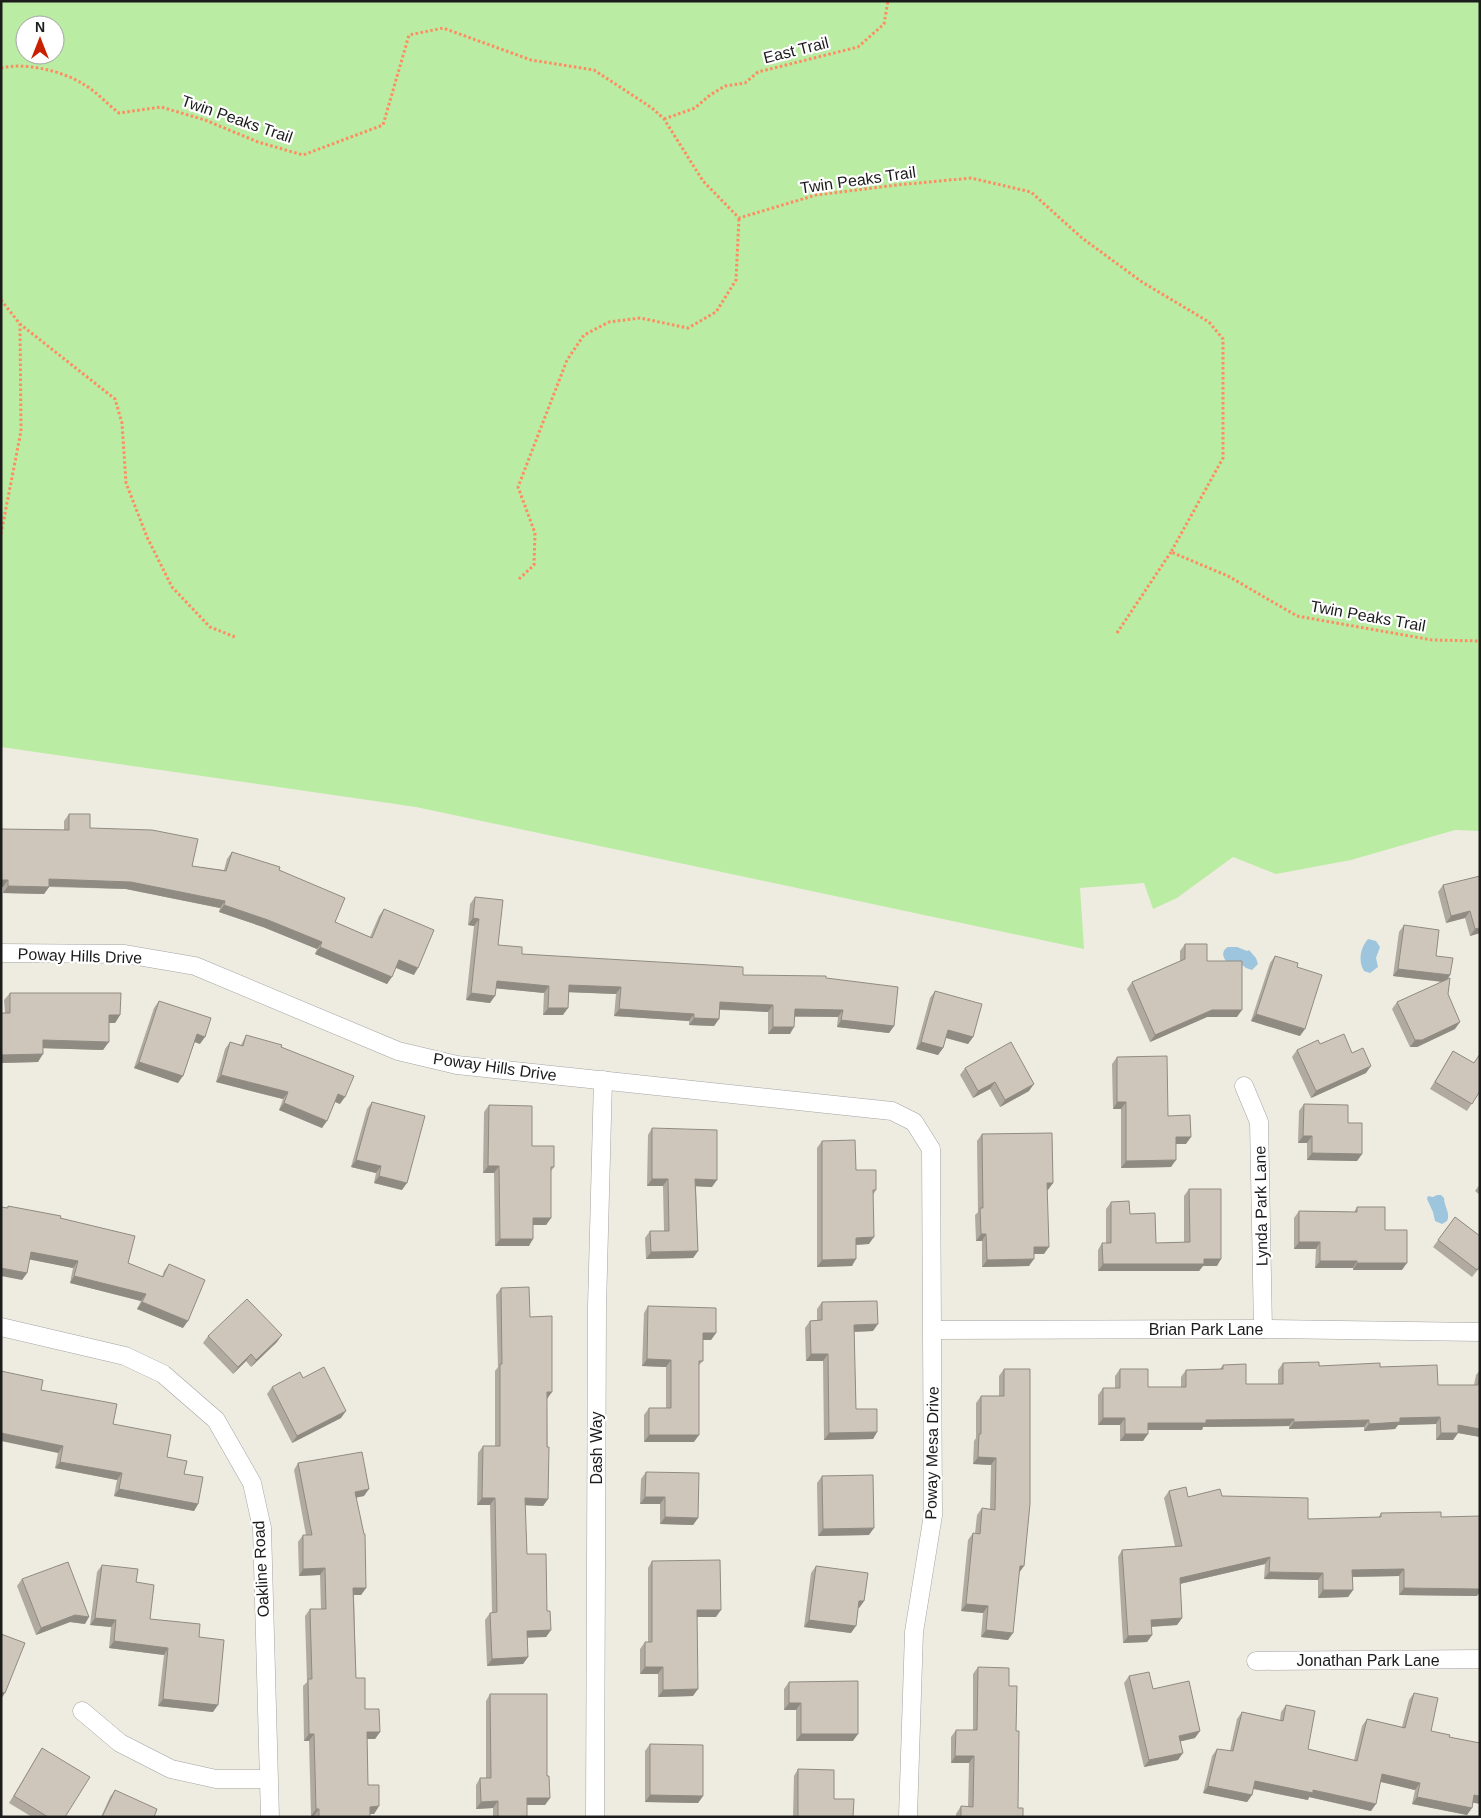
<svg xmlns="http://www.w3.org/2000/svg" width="1481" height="1818" font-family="Arial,sans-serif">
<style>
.grass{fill:#bbeca3;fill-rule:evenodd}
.water{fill:#9ec5de}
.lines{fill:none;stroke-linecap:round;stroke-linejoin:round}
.street-casing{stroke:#a3a3a3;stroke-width:19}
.path{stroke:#ff8b60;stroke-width:3;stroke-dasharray:2.5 2.5;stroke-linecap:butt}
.street{stroke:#fff;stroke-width:18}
.wall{fill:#b1aaa0}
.shaded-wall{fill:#908b82}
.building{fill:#cec6ba;stroke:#908b82}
.labels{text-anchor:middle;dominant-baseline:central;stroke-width:4.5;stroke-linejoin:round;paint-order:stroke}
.street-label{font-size:16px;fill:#1c1c1c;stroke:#fff}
</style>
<rect width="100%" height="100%" fill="#eeece0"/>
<!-- grass -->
<path class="grass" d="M1,1H1480V831L1455,830L1351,860L1276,874L1233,857L1177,898L1153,909L1144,883L1080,888L1084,949L416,807L1,747ZM25,25H55V55H25Z"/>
<!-- water -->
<g class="water">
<path d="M1368,939L1376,941L1380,947L1376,958L1378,967L1370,973L1364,971C1358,961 1360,948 1368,939Z"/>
<path d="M1228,947H1237L1247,951L1249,950L1256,958L1258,964L1252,970L1246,968L1241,964L1226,961C1222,956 1222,950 1228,947Z"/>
<path d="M1437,1195H1441L1444,1198C1444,1206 1451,1214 1447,1221L1442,1224L1435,1221L1433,1212L1427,1199L1428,1196L1433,1197Z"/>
</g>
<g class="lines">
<defs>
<g id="street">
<path d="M1,953L125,954L195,966L398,1051L457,1065L892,1111L914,1122L931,1149L933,1515L914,1632L908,1817"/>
<path d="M1244,1086L1259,1122L1263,1329"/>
<path d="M1,1327L125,1356L163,1374L216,1420L252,1483L262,1528L270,1817"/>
<path d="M933,1330L1263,1329L1480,1332"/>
<path d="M1256,1661L1480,1659"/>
<path d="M82,1711L120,1743L171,1769L216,1779H268"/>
<path d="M595,1817L597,1307L603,1080"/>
</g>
</defs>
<!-- street casing -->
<use href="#street" class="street-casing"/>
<!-- path -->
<g class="path">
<path d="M1,68C24,62 63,71 83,84C96,91 107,104 119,113L161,107L205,120L258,142L303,155L383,125L409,35L443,28L531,60L594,70L652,108L664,119L703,181L739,218L816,195L897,185L971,178L1031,192L1082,238L1142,282L1209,322L1223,339V458L1171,552L1228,576L1297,616L1432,640L1480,641"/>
<path d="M664,119L695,108L710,95L725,86L745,83L758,72L858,47L884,24L888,1"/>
<path d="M1,300L20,324L115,399L122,423L126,483L147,537L172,587L210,627L235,637"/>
<path d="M1,534L21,431L20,324"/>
<path d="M519,579L534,565L535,533L518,487L567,360L584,335L609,322L640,318L688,328L716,312L736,280L739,218"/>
<path d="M1117,633L1171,552"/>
</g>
<!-- street -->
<use href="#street" class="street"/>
</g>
<!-- wall -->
<g class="wall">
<path d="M69,814L90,828L192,866L224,870L227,859L232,852L279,870L335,922L370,937L379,916L384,909L414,975L396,968L387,984L315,954L317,949L263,927L219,912L220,908L126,889L49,887L44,894L3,893V887H1V829L64,830V821Z"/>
<path d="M1480,876V933L1470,936L1465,918L1446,923L1438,892L1443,885Z"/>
<path d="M475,897L498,945L522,954L743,975L826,978L894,1026L889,1033L837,1027L838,1017H795L790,1034H768V1012L720,1010L719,1019L714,1026L689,1025V1021L614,1016L616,994L568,992L563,1015H543L544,993L496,988L490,1003L466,1000L474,926L468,925L470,904Z"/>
<path d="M1404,925L1436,956L1450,975L1448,979V994L1455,1029L1417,1047H1410L1392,1009L1397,1002L1442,982L1393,976L1399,932Z"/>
<path d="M1185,944L1207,961L1237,1017H1207L1150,1042L1127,989L1132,982L1180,961V951Z"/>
<path d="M1275,956L1297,967L1300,1036L1251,1021L1270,963Z"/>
<path d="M935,991L973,1037L968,1044L946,1038L943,1048L938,1055L916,1049L930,998Z"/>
<path d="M10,993L120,1015L115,1023H109L103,1050L43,1048L38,1062L1,1063V1013H5L4,1000Z"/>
<path d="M159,1001L200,1044L195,1042L178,1083L134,1068L154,1008Z"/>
<path d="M246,1035L281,1047L340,1104L335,1102L322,1128L279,1110L283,1099L216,1082L225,1049L230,1042L241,1045Z"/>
<path d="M1320,1044L1352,1053L1366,1073L1311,1098L1292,1057L1297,1050Z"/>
<path d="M1453,1051L1474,1063L1480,1053V1091L1467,1111L1430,1089Z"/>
<path d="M1117,1057L1168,1116L1186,1144H1176L1171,1167L1121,1168V1109H1113L1112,1064Z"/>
<path d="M965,1068L1029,1091L1000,1107L990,1089L973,1098L960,1075Z"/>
<path d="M372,1102L402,1190L374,1183L376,1173L351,1167L367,1109Z"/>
<path d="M1304,1104L1348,1123L1362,1154L1357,1161L1307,1160V1143H1298L1299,1111Z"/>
<path d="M489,1105L554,1167L551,1171V1218L546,1225H533L529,1246H495L494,1173H483L484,1112Z"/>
<path d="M652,1128L712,1187L696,1186L698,1251L693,1258L646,1259L645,1238L650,1231H664L663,1186H647L648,1135Z"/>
<path d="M982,1134L1053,1183L1047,1190L1044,1254H1034L1029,1266L982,1267V1241H976L975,1215L978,1212L977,1141Z"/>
<path d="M822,1141L856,1170L876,1190L873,1195L869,1244L856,1245L852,1266L817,1267V1148Z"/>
<path d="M1480,1184V1195L1475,1191Z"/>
<path d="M1189,1189L1217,1266H1203L1199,1271H1098V1250L1102,1243H1106V1209L1111,1202L1130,1214L1156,1243L1184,1242V1196Z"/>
<path d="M8,1206L60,1218L128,1263L162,1277L164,1271L169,1264L183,1328L137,1309L141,1301L70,1283L73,1268L30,1259L27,1273L22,1280L7,1208Z"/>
<path d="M1357,1207L1385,1230L1402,1270H1353V1268H1315L1316,1249H1294V1218L1299,1211L1354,1212Z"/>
<path d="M1455,1217L1480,1236V1267L1472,1277L1433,1247Z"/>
<path d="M501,1288L530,1317L547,1399L548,1499L543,1506L525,1505L527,1554L547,1611L551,1630L546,1637H527L528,1657L523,1664L487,1666L485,1620L490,1613H492L490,1505H477L478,1453L483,1446H495V1371L498,1367L496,1295Z"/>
<path d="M822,1302L873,1331L854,1332L856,1409L877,1432L873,1439L824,1440L823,1361H806L805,1328L810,1321L817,1320V1309Z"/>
<path d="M648,1306L716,1333L711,1340H703V1361L699,1365L694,1442H644V1415L649,1408H666V1367L642,1366L644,1313Z"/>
<path d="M208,1336L277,1342L251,1367L246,1361L233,1374L203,1343Z"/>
<path d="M1283,1363L1319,1366L1380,1367L1438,1385H1474L1476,1375L1480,1370V1437L1458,1433L1453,1440H1436V1424L1398,1425L1395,1429L1364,1431V1427L1289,1429V1426L1203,1427L1202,1430H1148L1143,1441H1120V1425H1098V1395L1103,1388H1115V1376L1120,1369L1148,1387H1181V1377L1186,1370L1220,1369L1223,1365L1246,1384H1278V1370Z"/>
<path d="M1004,1369L1019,1573L1008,1640L981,1637L983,1613L961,1611L968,1540L973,1533L975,1534L977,1515L982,1508L990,1509L991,1465L973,1464L974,1441L976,1438V1403L981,1396H999V1376Z"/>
<path d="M303,1378L341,1418L292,1443L267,1394L272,1387Z"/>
<path d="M41,1390L113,1424L167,1457L184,1474L198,1504L194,1511L114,1496L117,1480L55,1468L58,1453Z"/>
<path d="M298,1463L364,1496L356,1497L366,1588L361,1595H354L356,1678L365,1709L380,1732L375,1739H367L368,1785L379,1806L374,1814H370V1817H314V1816H311L309,1741H304L303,1686L307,1682L305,1616L310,1609H321L320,1575L299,1576L298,1542L303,1535H306L294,1470Z"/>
<path d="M646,1472L698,1518L693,1525L660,1524V1504H640L641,1479Z"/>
<path d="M822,1476L869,1535L818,1536L817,1483Z"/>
<path d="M1169,1491L1188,1497L1222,1496L1308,1519L1378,1518L1381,1513L1441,1517L1477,1596L1399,1595V1576L1353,1577V1590L1348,1597L1318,1598V1580L1264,1579L1265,1564L1180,1584L1182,1618L1177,1625L1151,1627L1152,1635L1147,1642L1123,1643L1118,1557L1122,1550L1175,1546L1164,1498Z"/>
<path d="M652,1561L716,1617H697L693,1696L658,1697V1674H640V1649L645,1642H648V1568Z"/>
<path d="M102,1565L136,1582L150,1619L199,1637L213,1712L158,1706L164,1655L109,1648L111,1627L90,1625L97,1572Z"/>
<path d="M816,1566L864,1601L859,1608H858L851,1633L804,1627L811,1573Z"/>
<path d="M22,1579L85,1624L70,1622L36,1635L17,1586Z"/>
<path d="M978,1667L1009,1686L1016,1731L1018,1808L1023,1817H956V1814L961,1806L968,1807L969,1763H951V1737L956,1730H973V1674Z"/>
<path d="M1129,1676L1195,1738L1181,1741L1178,1760L1144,1767L1124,1683Z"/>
<path d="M789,1682L853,1741H796V1710H784V1689Z"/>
<path d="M1414,1693L1431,1731L1449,1737L1473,1803L1467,1815L1412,1804L1415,1790L1381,1782L1371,1811L1309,1797L1308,1800L1253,1789L1252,1795L1247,1802L1203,1793L1212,1756L1217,1749L1230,1751L1237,1719L1242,1712L1280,1720L1281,1712L1286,1705L1308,1749L1354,1760L1362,1726L1367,1719L1402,1727L1409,1700Z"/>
<path d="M490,1694L547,1776L550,1798L545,1805H527V1817H493V1808L476,1809V1785L480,1778H486V1701Z"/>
<path d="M650,1744L703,1796L698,1803L645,1802V1751Z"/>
<path d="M42,1748L65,1817H32L9,1803Z"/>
<path d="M798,1769L834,1799L853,1817H793L794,1776Z"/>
<path d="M115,1790L154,1817H101L110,1797Z"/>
</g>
<!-- shaded-wall -->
<g class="shaded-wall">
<path d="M49,879L131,882L225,901L220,908L126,889L44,886Z"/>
<path d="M1,880H8L3,887H1Z"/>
<path d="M8,886L49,887L44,894L3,893Z"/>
<path d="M224,905L268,920L322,942L317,949L263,927L219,912Z"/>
<path d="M1470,911L1465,918L1446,923L1451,916Z"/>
<path d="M473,918L479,919L474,926L468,925Z"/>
<path d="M1480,928V933L1470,936L1475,929Z"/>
<path d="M320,947L392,977L387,984L315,954Z"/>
<path d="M399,960L418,968L414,975L394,967Z"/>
<path d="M1398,969L1450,975L1445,982L1393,976Z"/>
<path d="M497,981L549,986L544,993L492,988Z"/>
<path d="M569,985L621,987L616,994L564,992Z"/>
<path d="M471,993L495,996L490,1003L466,1000Z"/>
<path d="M720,1002L773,1005L768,1012L715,1009Z"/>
<path d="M548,1008H568L563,1015H543Z"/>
<path d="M619,1009L694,1014L689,1021L614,1016Z"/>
<path d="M795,1009L843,1010L838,1017L790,1016Z"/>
<path d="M1212,1010H1242L1237,1017H1207L1150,1042L1155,1035Z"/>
<path d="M1256,1014L1305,1029L1300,1036L1251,1021Z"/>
<path d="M109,1015H120L115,1023H104Z"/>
<path d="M694,1018L719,1019L714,1026L689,1025Z"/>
<path d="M841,1020L894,1026L889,1033L837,1027Z"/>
<path d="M1460,1022L1455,1029L1417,1047H1410L1415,1040Z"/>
<path d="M773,1027H794L790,1034H768Z"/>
<path d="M948,1030L973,1037L968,1044L943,1037Z"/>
<path d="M197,1034L205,1037L200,1044L192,1041Z"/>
<path d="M43,1040L109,1042L103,1050L37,1048Z"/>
<path d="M921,1042L943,1048L938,1055L916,1049Z"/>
<path d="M43,1054L38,1062L1,1063V1055Z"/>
<path d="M139,1062L183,1076L178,1083L134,1068Z"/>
<path d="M1371,1066L1366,1073L1311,1098L1316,1091Z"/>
<path d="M221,1075L288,1092L283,1099L216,1082Z"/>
<path d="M995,1082L990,1089L973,1098L978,1091Z"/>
<path d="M1034,1084L1029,1091L1000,1107L1005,1100Z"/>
<path d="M338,1094L345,1097L340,1104L333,1101Z"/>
<path d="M1117,1102H1126L1121,1109H1113Z"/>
<path d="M284,1103L327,1121L322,1128L279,1110Z"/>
<path d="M1303,1136H1312L1307,1143H1298Z"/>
<path d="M1176,1137H1191L1186,1144H1171Z"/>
<path d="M1312,1153L1362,1154L1357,1161L1307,1160Z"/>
<path d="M356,1160L381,1166L376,1173L351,1167Z"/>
<path d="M1176,1160L1171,1167L1121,1168L1126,1161Z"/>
<path d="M488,1166H499L494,1173H483Z"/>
<path d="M379,1176L407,1183L402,1190L374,1183Z"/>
<path d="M652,1179H668L663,1186H647Z"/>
<path d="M695,1179L717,1180L712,1187L690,1186Z"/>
<path d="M1047,1183H1053L1048,1190H1042Z"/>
<path d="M533,1218H551L546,1225H529Z"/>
<path d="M981,1234H986L982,1241H976Z"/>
<path d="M874,1237L869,1244L851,1245L856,1238Z"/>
<path d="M500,1239H533L529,1246H495Z"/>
<path d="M1299,1242H1320L1316,1249H1294Z"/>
<path d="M1034,1247H1049L1044,1254H1029Z"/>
<path d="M698,1251L693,1258L646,1259L651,1252Z"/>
<path d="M31,1252L78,1261L73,1268L27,1259Z"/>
<path d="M856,1259L852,1266L817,1267L822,1260Z"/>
<path d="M1034,1259L1029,1266L982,1267L987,1260Z"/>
<path d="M1204,1259H1221L1217,1266H1203L1199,1271H1098L1103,1264Z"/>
<path d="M1320,1261H1357L1353,1268H1315Z"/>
<path d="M1357,1263H1407L1402,1270H1353Z"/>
<path d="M1,1268L27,1273L22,1280L1,1276Z"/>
<path d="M74,1276L146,1294L141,1301L70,1283Z"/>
<path d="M142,1302L188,1321L183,1328L137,1309Z"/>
<path d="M878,1324L873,1331L849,1332L854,1325Z"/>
<path d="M703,1333H716L711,1340H698Z"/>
<path d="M282,1335L277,1342L251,1367L256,1360Z"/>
<path d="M251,1354L246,1361L233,1374L238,1367Z"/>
<path d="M811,1354H828L823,1361H806Z"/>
<path d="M647,1359L671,1360L666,1367L642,1366Z"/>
<path d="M547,1392H552L547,1399Z"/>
<path d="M346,1411L341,1418L292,1443L297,1436Z"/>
<path d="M1440,1417L1436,1424L1398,1425L1395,1429L1364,1431L1369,1424L1400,1418Z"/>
<path d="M1103,1418H1125L1120,1425H1098Z"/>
<path d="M1294,1419L1289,1426L1203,1427L1202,1430H1143L1148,1423L1206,1420Z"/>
<path d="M1369,1420L1364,1427L1289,1429L1294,1422Z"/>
<path d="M1458,1425L1480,1429V1437L1458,1433L1453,1440H1436L1441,1433Z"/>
<path d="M877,1432L873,1439L824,1440L829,1433Z"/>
<path d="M1,1433L63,1446L58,1453L1,1441Z"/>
<path d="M1125,1434H1148L1143,1441H1120Z"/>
<path d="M649,1435H699L694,1442H644Z"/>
<path d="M978,1457L996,1458L991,1465L973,1464Z"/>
<path d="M60,1462L122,1473L117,1480L55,1468Z"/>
<path d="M119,1489L198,1504L194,1511L114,1496Z"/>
<path d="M369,1489L364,1496L350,1499L355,1492Z"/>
<path d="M645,1497H665L660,1504H640Z"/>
<path d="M482,1498H495L490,1505H477Z"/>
<path d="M525,1498L548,1499L543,1506L520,1505Z"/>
<path d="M665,1517L698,1518L693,1525L660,1524Z"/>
<path d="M874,1528L869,1535L818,1536L823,1529Z"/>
<path d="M1270,1557L1265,1564L1175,1585L1180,1578Z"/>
<path d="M1020,1566H1024L1019,1573Z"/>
<path d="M325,1568L320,1575L299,1576L303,1569Z"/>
<path d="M1404,1569L1399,1576L1347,1577L1352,1570Z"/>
<path d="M1269,1572L1323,1573L1318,1580L1264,1579Z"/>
<path d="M353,1588H366L361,1595H348Z"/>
<path d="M1404,1588L1480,1589V1592L1477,1596L1399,1595Z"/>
<path d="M1323,1590H1353L1348,1597L1318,1598Z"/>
<path d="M859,1601H864L859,1608H854Z"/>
<path d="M966,1604L988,1606L983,1613L961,1611Z"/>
<path d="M697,1610H721L716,1617H692Z"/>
<path d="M75,1615L89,1617L85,1624L70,1622L36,1635L41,1628Z"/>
<path d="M95,1618L116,1620L111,1627L90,1625Z"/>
<path d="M1182,1618L1177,1625L1146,1627L1151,1620Z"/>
<path d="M809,1620L856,1626L851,1633L804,1627Z"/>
<path d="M551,1630L546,1637L522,1638L527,1631Z"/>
<path d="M986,1630L1013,1633L1008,1640L981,1637Z"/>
<path d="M1152,1635L1147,1642L1123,1643L1128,1636Z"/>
<path d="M114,1641L168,1648L164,1655L109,1648Z"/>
<path d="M528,1657L523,1664L487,1666L492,1659Z"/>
<path d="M645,1667H663L658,1674H640Z"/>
<path d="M698,1689L693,1696L658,1697L663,1690Z"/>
<path d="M1,1692L5,1693L1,1699Z"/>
<path d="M163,1699L218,1705L213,1712L158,1706Z"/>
<path d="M789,1703H801L796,1710H784Z"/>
<path d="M1200,1731L1195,1738L1174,1743L1179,1736Z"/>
<path d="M367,1732H380L375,1739H362Z"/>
<path d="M309,1734H314L309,1741H304Z"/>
<path d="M801,1734H858L853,1741H796Z"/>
<path d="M1183,1753L1178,1760L1144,1767L1149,1760Z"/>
<path d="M955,1756H974L969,1763H951Z"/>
<path d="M1382,1774L1420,1783L1415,1790L1377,1781Z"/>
<path d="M1255,1781L1313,1790L1376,1804L1371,1811L1309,1797L1308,1800L1250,1788Z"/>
<path d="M1208,1786L1252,1795L1247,1802L1203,1793Z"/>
<path d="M650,1795L703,1796L698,1803L645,1802Z"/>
<path d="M1474,1795L1480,1796V1804L1469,1802Z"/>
<path d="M1417,1797L1472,1808L1467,1815L1412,1804Z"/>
<path d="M527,1798H550L545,1805H522Z"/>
<path d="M498,1801L493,1808L476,1809L481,1802Z"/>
<path d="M379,1806L374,1814H365L370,1807Z"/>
<path d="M316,1809H319L314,1816H311Z"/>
</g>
<!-- building -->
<g class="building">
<path d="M69,814H90V828L152,830L198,839L192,866L226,871L232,852L280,867L279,870L345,898L335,922L372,938L384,909L434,930L418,968L399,960L392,977L320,947L322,942L268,920L224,905L225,901L131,882L49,879V887L8,886V880H1V829L69,830Z"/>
<path d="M1480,876V928L1475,929L1470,911L1451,916L1443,885Z"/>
<path d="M475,897L503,900L498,945L522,947V954L743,967V975L826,976V978L898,987L894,1026L841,1020L843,1010L795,1009L794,1027H773V1005L720,1002L719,1019L694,1018V1014L619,1009L621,987L569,985L568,1008H548L549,986L497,981L495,996L471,993L479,919L473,918Z"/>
<path d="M1404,925L1439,930L1436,956L1453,958L1450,975L1398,969Z"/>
<path d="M1185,944H1207V961H1242V1010H1212L1155,1035L1132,982L1185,959Z"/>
<path d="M1275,956L1298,963L1297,967L1322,975L1305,1029L1256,1014Z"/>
<path d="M1450,978L1448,994L1460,1022L1422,1040H1415L1397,1002Z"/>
<path d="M935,991L982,1004L973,1037L948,1030L943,1048L921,1042Z"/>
<path d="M10,993H121L120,1015H109V1042L43,1040V1054L1,1055V1013H10Z"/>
<path d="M159,1001L211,1018L205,1037L197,1034L183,1076L139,1062Z"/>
<path d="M1344,1034L1352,1053L1363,1048L1371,1066L1316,1091L1297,1050L1318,1040L1320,1044Z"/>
<path d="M246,1035L282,1045L281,1047L354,1076L345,1097L338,1094L327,1121L284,1103L288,1092L221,1075L230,1042L243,1046Z"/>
<path d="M1011,1042L1034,1084L1005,1100L995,1082L978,1091L965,1068Z"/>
<path d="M1453,1051L1474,1063L1480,1054V1091L1472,1104L1435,1082Z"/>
<path d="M1167,1056L1168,1116L1190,1115L1191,1137H1176V1160L1126,1161V1102H1117V1057Z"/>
<path d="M372,1102L425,1116L407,1183L379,1176L381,1166L356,1160Z"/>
<path d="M1304,1104L1348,1105V1123H1362V1154L1312,1153V1136H1303Z"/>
<path d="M489,1105L532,1106V1146H554V1167H551V1218H533V1239H500L499,1166H488Z"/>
<path d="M652,1128L717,1130V1180L695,1179L698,1251L651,1252L650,1231H669L668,1179H652Z"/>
<path d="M1052,1133L1053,1183H1047L1049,1247H1034V1259L987,1260L986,1234H981L980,1208H983L982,1134Z"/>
<path d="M855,1140L856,1170H876V1190H873L874,1237L856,1238V1259L822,1260V1141Z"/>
<path d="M1189,1189H1221V1259H1204V1264H1103L1102,1243H1111V1202L1129,1201L1130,1214L1155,1213L1156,1243L1190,1242Z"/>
<path d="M8,1206L61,1216L60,1218L135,1236L128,1263L163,1277L169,1264L205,1280L188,1321L142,1302L146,1294L74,1276L78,1261L31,1252L27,1273L1,1268V1207L8,1208Z"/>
<path d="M1357,1207H1385V1230H1407V1263H1357V1261H1320V1242H1299V1211L1357,1212Z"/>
<path d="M1455,1217L1480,1236V1266L1477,1270L1438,1240Z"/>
<path d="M529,1287L530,1317L552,1316V1392H547V1447H549L548,1499L525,1498L527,1554H546L547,1611H550L551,1630L527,1631L528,1657L492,1659L490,1613L497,1612L495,1498H482L483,1446H500V1364H502L501,1288Z"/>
<path d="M247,1299L282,1335L256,1360L251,1354L238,1367L208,1336Z"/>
<path d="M877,1301L878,1324L854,1325L856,1409H877V1432L829,1433L828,1354H811L810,1321L822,1320V1302Z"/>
<path d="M648,1306L716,1308V1333H703V1361H699V1435H649V1408H671V1360L647,1359Z"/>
<path d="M1319,1362V1366L1380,1363V1367L1437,1365L1438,1385H1478L1480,1375V1429L1458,1425V1433H1441L1440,1417L1400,1418V1422L1369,1424V1420L1294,1422V1419L1206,1420V1423H1148V1434H1125V1418H1103V1388H1120V1369H1148V1387H1186V1370L1223,1369V1365L1246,1364V1384H1283V1363Z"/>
<path d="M324,1367L346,1411L297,1436L272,1387L300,1372L303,1378Z"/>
<path d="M1004,1369H1030V1504L1024,1566H1020L1013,1633L986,1630L988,1606L966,1604L973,1533L980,1534L982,1508L995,1510L996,1458L978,1457L979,1434H981V1396H1004Z"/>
<path d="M1,1371L43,1380L41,1390L117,1404L113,1424L171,1435L167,1457L187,1461L184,1474L203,1477L198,1504L119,1489L122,1473L60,1462L63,1446L1,1433Z"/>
<path d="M362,1452L369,1489L355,1492L364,1534H365L366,1588H353L356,1678H365V1709H379L380,1732H367L368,1785H379V1806L370,1807V1817H319V1809H316L314,1734H309L308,1679H312L310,1609H326L325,1568L303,1569V1535H312L298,1463Z"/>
<path d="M646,1472L699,1473L698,1518L665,1517V1497H645Z"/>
<path d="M873,1475L874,1528L823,1529L822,1476Z"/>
<path d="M1186,1487L1188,1497L1220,1489L1222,1496L1308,1498V1519L1381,1517V1513L1441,1512V1517L1480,1516V1589L1404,1588V1569L1352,1570L1353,1590H1323V1573L1269,1572L1270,1557L1180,1578L1182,1618L1151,1620L1152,1635L1128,1636L1122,1550L1182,1546L1169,1491Z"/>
<path d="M720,1560L721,1610H697L698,1689L663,1690V1667H645V1642H652V1561Z"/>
<path d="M68,1562L89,1617L75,1615L41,1628L22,1579Z"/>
<path d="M102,1565L138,1569L136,1582L154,1585L150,1619L200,1624L199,1637L224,1640L218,1705L163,1699L168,1648L114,1641L116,1620L95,1618Z"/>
<path d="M816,1566L868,1573L864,1601H859L856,1626L809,1620Z"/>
<path d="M1,1634L25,1643L5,1693L1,1692Z"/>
<path d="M978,1667L1009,1668V1686H1017L1016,1731H1019L1018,1808H1023V1817H961V1806L973,1807L974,1756H955L956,1730H977Z"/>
<path d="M1149,1672L1153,1689L1189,1681L1200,1731L1179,1736L1183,1753L1149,1760L1129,1676Z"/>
<path d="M858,1681V1734H801V1703H789V1682Z"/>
<path d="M1414,1693L1438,1698L1431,1731L1450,1735L1449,1737L1480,1743V1796L1474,1795L1472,1808L1417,1797L1420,1783L1382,1774L1376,1804L1313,1790V1793L1255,1781L1252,1795L1208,1786L1217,1749L1233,1751L1242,1712L1283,1721L1286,1705L1315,1711L1308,1749L1357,1761L1367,1719L1405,1728Z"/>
<path d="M490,1694H547V1776H549L550,1798H527V1817H498V1801L481,1802L480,1778H491Z"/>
<path d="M650,1744L703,1745V1796L650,1795Z"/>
<path d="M42,1748L90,1777L65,1817H48L14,1796Z"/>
<path d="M798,1769L834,1770V1799H854L853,1817H798Z"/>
<path d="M115,1790L157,1809L154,1817H102Z"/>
</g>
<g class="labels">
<!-- street labels -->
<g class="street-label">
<text transform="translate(796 50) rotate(-14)">East Trail</text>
<text transform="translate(237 119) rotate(19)">Twin Peaks Trail</text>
<text transform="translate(858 180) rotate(-8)">Twin Peaks Trail</text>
<text transform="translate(1368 616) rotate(10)">Twin Peaks Trail</text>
<text transform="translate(80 956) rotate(2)">Poway Hills Drive</text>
<text transform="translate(495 1067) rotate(8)">Poway Hills Drive</text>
<text transform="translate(1261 1206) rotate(-91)">Lynda Park Lane</text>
<text x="1206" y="1329">Brian Park Lane</text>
<text transform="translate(596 1448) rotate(-90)">Dash Way</text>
<text transform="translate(932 1453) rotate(-89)">Poway Mesa Drive</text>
<text transform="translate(261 1569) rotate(-93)">Oakline Road</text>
<text x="1368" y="1660">Jonathan Park Lane</text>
</g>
</g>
<!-- border -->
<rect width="1481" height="1818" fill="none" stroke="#1c1c1c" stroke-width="5"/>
<!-- north arrow -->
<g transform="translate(40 40)"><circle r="24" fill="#ffffff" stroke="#a4a4a4"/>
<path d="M0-4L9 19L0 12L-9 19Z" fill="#c72100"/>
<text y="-8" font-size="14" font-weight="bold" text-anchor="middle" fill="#1c1c1c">N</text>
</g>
</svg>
